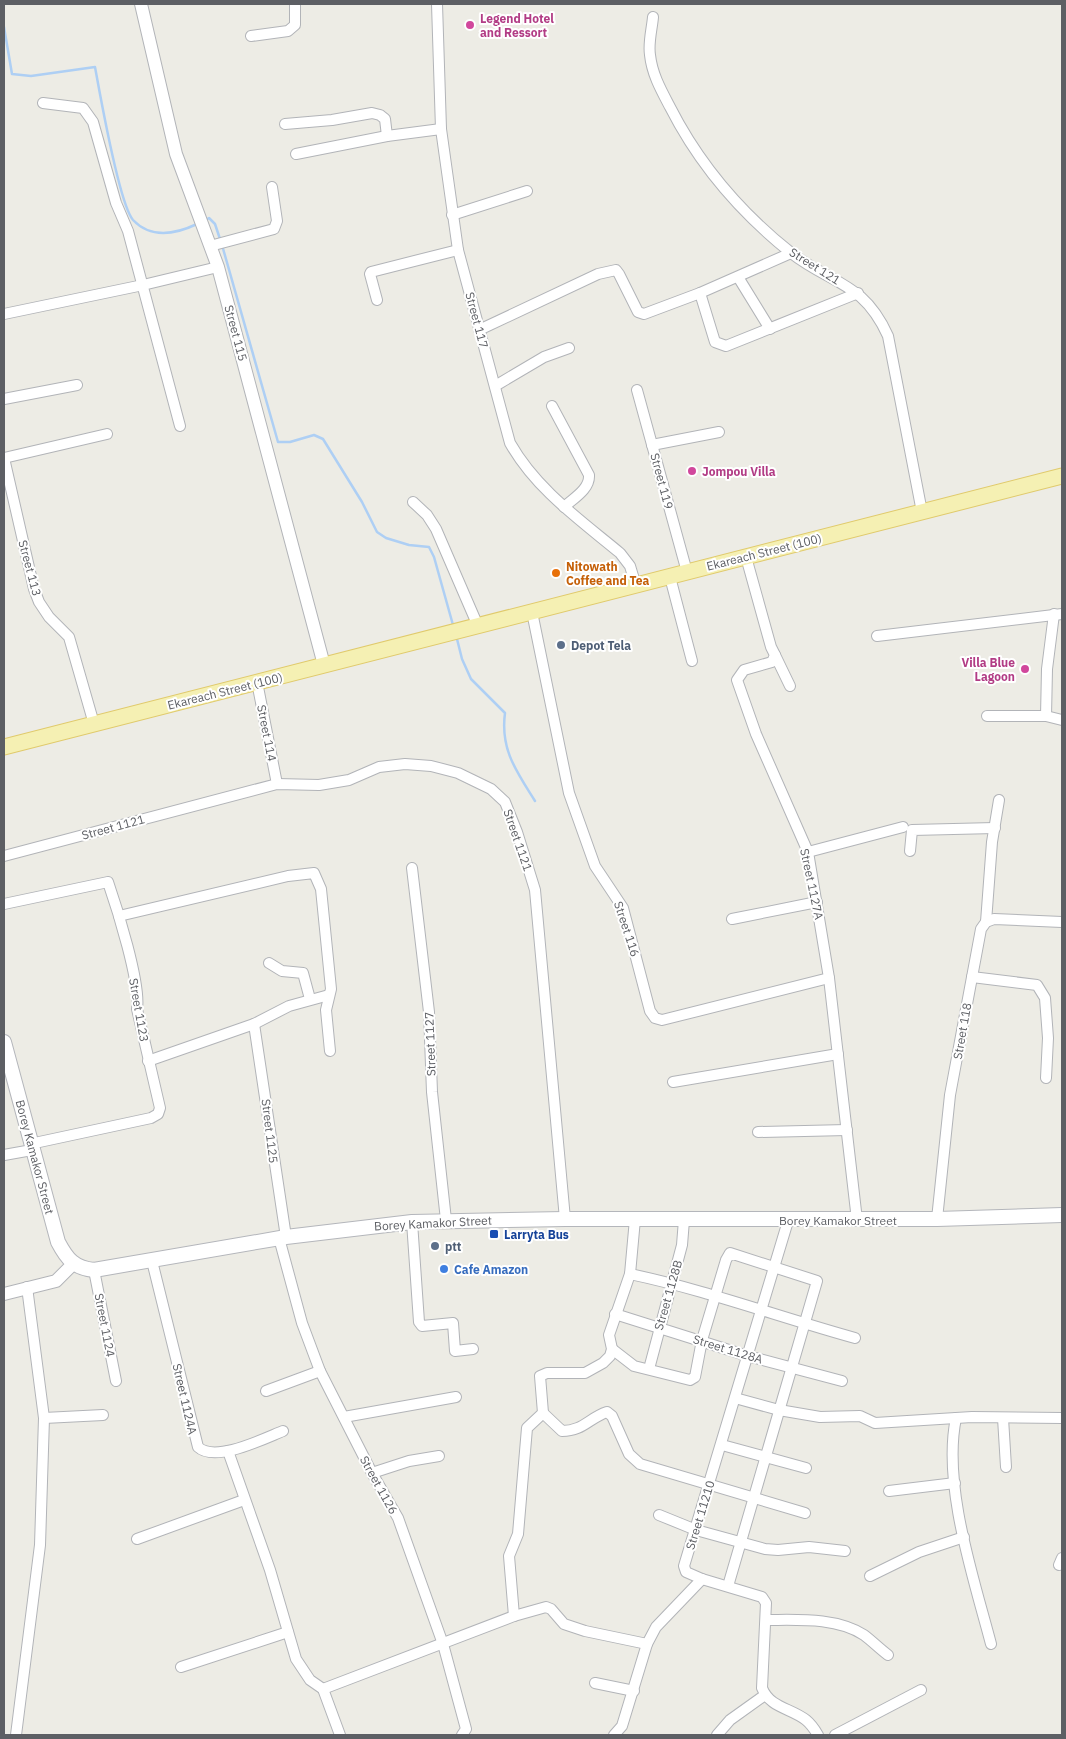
<svg xmlns="http://www.w3.org/2000/svg" width="1066" height="1739" font-family="'IBM Plex Sans',sans-serif">
<style>
.lines{fill:none;stroke-linecap:round;stroke-linejoin:round}
.stream{stroke:#aecff4;stroke-width:2.5}
.minor-casing{stroke:#b2b4b8;stroke-width:12}
.tertiary-casing{stroke:#b2b4b8;stroke-width:14}
.secondary-casing{stroke:#b4b6bb;stroke-width:16}
.primary-casing{stroke:#e0ca6c;stroke-width:17}
.minor{stroke:#fff;stroke-width:10}
.tertiary{stroke:#fff;stroke-width:12}
.secondary{stroke:#fff;stroke-width:14}
.primary{stroke:#f5f0b3;stroke-width:15}
.hotel-dot{fill:#d1479c;stroke:#fff;stroke-width:2}
.food-dot{fill:#e8710a;stroke:#fff;stroke-width:2}
.service-dot{fill:#5c6f8a;stroke:#fff;stroke-width:2}
.transit-dot{fill:#1a4fb4;stroke:#fff;stroke-width:2}
.shop-dot{fill:#3f7fe0;stroke:#fff;stroke-width:2}
.labels{text-anchor:middle;dominant-baseline:central;stroke-width:4;stroke-linejoin:round;paint-order:stroke}
.hotel-label{font-size:12px;font-weight:bold;fill:#b23c85;stroke:#fff;text-anchor:start}
.street-label{font-size:12px;fill:#5d5f64;stroke:#fff}
.food-label{font-size:12px;font-weight:bold;fill:#c56008;stroke:#fff;text-anchor:start}
.service-label{font-size:12px;font-weight:bold;fill:#4e5e75;stroke:#fff;text-anchor:start}
.transit-label{font-size:12px;font-weight:bold;fill:#164399;stroke:#fff;text-anchor:start}
.shop-label{font-size:12px;font-weight:bold;fill:#366cbe;stroke:#fff;text-anchor:start}
</style>
<rect width="100%" height="100%" fill="#edece5"/>
<g class="lines">
<!-- stream -->
<g class="stream">
<path d="M4,27L12,74L31,76L95,67C100,94 119,204 133,220C151,239 176,234 197,224"/>
<path d="M204,221L209,218L215,224L220,239"/>
<path d="M222,245L278,442H290L314,435L323,439L362,502L377,532L386,538L409,545L429,547L434,557L453,625"/>
<path d="M456,635L462,659L471,679L505,713C500,750 517,772 535,801"/>
</g>
<defs>
<g id="minor">
<path d="M437,4L441,129L458,250L510,443C536,489 579,519 620,553L630,566L636,586"/>
<path d="M653,17C652,29 648,43 650,55C652,74 661,90 670,107C699,164 740,212 790,252C832,285 863,281 888,336L922,512"/>
<path d="M251,36L288,31L295,25V4"/>
<path d="M43,103L83,108L93,122L116,203L128,231L180,426"/>
<path d="M285,124L332,120L372,113L380,115L385,119L387,136"/>
<path d="M296,154L387,136L441,129"/>
<path d="M452,215L527,191"/>
<path d="M210,246L274,229L277,221L272,187"/>
<path d="M738,277L770,329"/>
<path d="M700,293L715,342L726,346L858,293"/>
<path d="M377,300L370,274L371,272L458,250"/>
<path d="M4,314L143,285L218,267"/>
<path d="M479,330L598,274L616,270L619,274L638,312L644,314L700,293L791,253"/>
<path d="M495,386L544,357L569,348"/>
<path d="M637,390L687,572"/>
<path d="M4,399L77,385"/>
<path d="M552,406L589,475C590,489 574,498 564,507"/>
<path d="M652,445L719,432"/>
<path d="M4,458L34,589L39,602L49,617L69,637L94,724"/>
<path d="M4,458L107,434"/>
<path d="M413,502L427,515L436,529L478,626"/>
<path d="M746,557L771,647L775,655L772,662L744,670L737,680L756,734L808,852L829,978L857,1220"/>
<path d="M670,577L692,661"/>
<path d="M532,612L569,793L595,866L623,908L650,1011L655,1018L662,1020L829,978"/>
<path d="M877,636L1062,614"/>
<path d="M775,655L790,686"/>
<path d="M257,682L277,784"/>
<path d="M987,716H1046L1062,720"/>
<path d="M1046,716L1047,669L1054,614"/>
<path d="M910,851L912,830L995,828"/>
<path d="M808,852L903,827"/>
<path d="M4,856L277,784L319,785L349,780L379,767L405,764L431,766L458,773L491,789L505,802L517,832L535,890L565,1219"/>
<path d="M412,868L429,1012L432,1092L446,1220"/>
<path d="M4,904L108,882C117,908 141,984 137,1009L160,1108L158,1114L151,1118L30,1144"/>
<path d="M119,916L288,876L314,873L321,889L331,989L326,1010L330,1051"/>
<path d="M732,919L817,902"/>
<path d="M986,922L992,842L999,800"/>
<path d="M269,963L282,971L303,973L310,999"/>
<path d="M972,977L1037,985L1045,998L1048,1038L1046,1078"/>
<path d="M254,1024L286,1237"/>
<path d="M148,1061L254,1024L289,1006L329,995"/>
<path d="M673,1082L838,1054"/>
<path d="M758,1132L847,1130"/>
<path d="M4,1155L32,1150"/>
<path d="M937,1219L950,1095L981,929L986,922L994,919L1062,922"/>
<path d="M788,1221L684,1566L686,1572L702,1579L762,1597L766,1603L762,1688C770,1708 791,1708 806,1720C811,1724 815,1730 818,1735"/>
<path d="M412,1222L419,1322L422,1326L453,1323L455,1351L473,1349"/>
<path d="M279,1238L302,1323L320,1371L372,1473L398,1518L443,1644L466,1729L462,1735"/>
<path d="M152,1261L198,1447C215,1463 263,1439 283,1431"/>
<path d="M94,1270L116,1381"/>
<path d="M630,1274C706,1290 779,1317 855,1338"/>
<path d="M615,1314L748,1356L842,1381"/>
<path d="M612,1349L634,1366L690,1380L695,1377L702,1340L726,1260L730,1253L817,1281L728,1586"/>
<path d="M649,1369L682,1245L684,1220"/>
<path d="M266,1391L320,1371"/>
<path d="M735,1398L779,1410L820,1417L860,1416L875,1423L972,1417L1062,1418"/>
<path d="M543,1413L562,1431C583,1431 589,1418 607,1412L612,1416L629,1454L640,1464L805,1513"/>
<path d="M344,1417L456,1397"/>
<path d="M44,1418L103,1415"/>
<path d="M956,1418C942,1485 974,1579 991,1644"/>
<path d="M1003,1418L1006,1467"/>
<path d="M722,1445L806,1468"/>
<path d="M228,1451L270,1570L296,1659L310,1680L323,1689L340,1735"/>
<path d="M372,1473L409,1461L439,1456"/>
<path d="M889,1491L955,1483"/>
<path d="M659,1515L696,1530L765,1549L778,1550L809,1547L845,1551"/>
<path d="M137,1539L244,1500"/>
<path d="M1059,1565L1062,1558"/>
<path d="M870,1576L919,1552L964,1537"/>
<path d="M514,1616L509,1556L518,1534L527,1428L543,1413L540,1376L547,1373H585L603,1363L610,1356L612,1349L609,1335L630,1274L635,1219"/>
<path d="M766,1620C797,1620 836,1617 864,1635C872,1641 880,1649 888,1655"/>
<path d="M181,1667L288,1632"/>
<path d="M595,1683L634,1691"/>
<path d="M323,1689L514,1616L546,1607L551,1609L564,1624L585,1631L647,1644"/>
<path d="M16,1735L40,1545L44,1418L27,1287"/>
<path d="M614,1735L622,1726L647,1644L656,1627L702,1579"/>
<path d="M717,1735L730,1720L765,1695"/>
<path d="M835,1735L921,1690"/>
</g>
<g id="tertiary">
<path d="M141,4L176,154L218,267L324,665"/>
<path d="M4,1294L56,1281L73,1264"/>
</g>
<path id="secondary" d="M4,1042L58,1242C67,1259 74,1268 94,1270L286,1237L412,1222L565,1219H937L1062,1215"/>
<path id="primary" d="M4,747L1062,476"/>
</defs>
<!-- minor casing -->
<use href="#minor" class="minor-casing"/>
<!-- tertiary casing -->
<use href="#tertiary" class="tertiary-casing"/>
<!-- secondary casing -->
<use href="#secondary" class="secondary-casing"/>
<!-- primary casing -->
<use href="#primary" class="primary-casing"/>
<!-- minor -->
<use href="#minor" class="minor"/>
<!-- tertiary -->
<use href="#tertiary" class="tertiary"/>
<!-- secondary -->
<use href="#secondary" class="secondary"/>
<!-- primary -->
<use href="#primary" class="primary"/>
</g>
<!-- markers -->
<g class="hotel-dot">
<circle cx="470" cy="25" r="5"/>
<circle cx="692" cy="471" r="5"/>
<circle cx="1025" cy="669" r="5"/>
</g>
<circle class="food-dot" cx="556" cy="573" r="5"/>
<g class="service-dot">
<circle cx="561" cy="645" r="5"/>
<circle cx="435" cy="1246" r="5"/>
</g>
<rect class="transit-dot" x="489" y="1229" width="10" height="10" rx="2.5"/>
<circle class="shop-dot" cx="444" cy="1269" r="5"/>
<g class="labels">
<!-- hotel labels -->
<g class="hotel-label">
<text x="480" y="18">Legend Hotel<tspan x="480" dy="14">and Ressort</tspan></text>
<text x="702" y="471">Jompou Villa</text>
<text x="1015" y="662" text-anchor="end">Villa Blue<tspan x="1015" dy="14">Lagoon</tspan></text>
</g>
<!-- street labels -->
<g class="street-label">
<text transform="translate(815 266) rotate(32)">Street 121</text>
<text transform="translate(477 320) rotate(75)">Street 117</text>
<text transform="translate(236 333) rotate(75)">Street 115</text>
<text transform="translate(662 481) rotate(75)">Street 119</text>
<text transform="translate(764 552) rotate(-14)">Ekareach Street (100)</text>
<text transform="translate(30 568) rotate(75)">Street 113</text>
<text transform="translate(225 691) rotate(-14)">Ekareach Street (100)</text>
<text transform="translate(267 733) rotate(79)">Street 114</text>
<text transform="translate(113 827) rotate(-15)">Street 1121</text>
<text transform="translate(518 840) rotate(71)">Street 1121</text>
<text transform="translate(812 884) rotate(78)">Street 1127A</text>
<text transform="translate(627 929) rotate(72)">Street 116</text>
<text transform="translate(139 1010) rotate(80)">Street 1123</text>
<text transform="translate(962 1031) rotate(-80)">Street 118</text>
<text transform="translate(430 1044) rotate(-92)">Street 1127</text>
<text transform="translate(270 1131) rotate(83)">Street 1125</text>
<text transform="translate(35 1157) rotate(75)">Borey Kamakor Street</text>
<text x="838" y="1220">Borey Kamakor Street</text>
<text transform="translate(433 1223) rotate(-3)">Borey Kamakor Street</text>
<text transform="translate(668 1295) rotate(-74)">Street 1128B</text>
<text transform="translate(105 1325) rotate(79)">Street 1124</text>
<text transform="translate(728 1349) rotate(17)">Street 1128A</text>
<text transform="translate(185 1399) rotate(77)">Street 1124A</text>
<text transform="translate(379 1485) rotate(61)">Street 1126</text>
<text transform="translate(700 1515) rotate(-73)">Street 11210</text>
</g>
<!-- food labels -->
<g class="food-label">
<text x="566" y="566">Nitowath<tspan x="566" dy="14">Coffee and Tea</tspan></text>
</g>
<!-- service labels -->
<g class="service-label">
<text x="571" y="645">Depot Tela</text>
<text x="445" y="1246">ptt</text>
</g>
<!-- transit labels -->
<g class="transit-label">
<text x="504" y="1234">Larryta Bus</text>
</g>
<!-- shop labels -->
<g class="shop-label">
<text x="454" y="1269">Cafe Amazon</text>
</g>
</g>
<!-- border -->
<rect width="1066" height="1739" fill="none" stroke="#5d5f64" stroke-width="10"/>
</svg>
